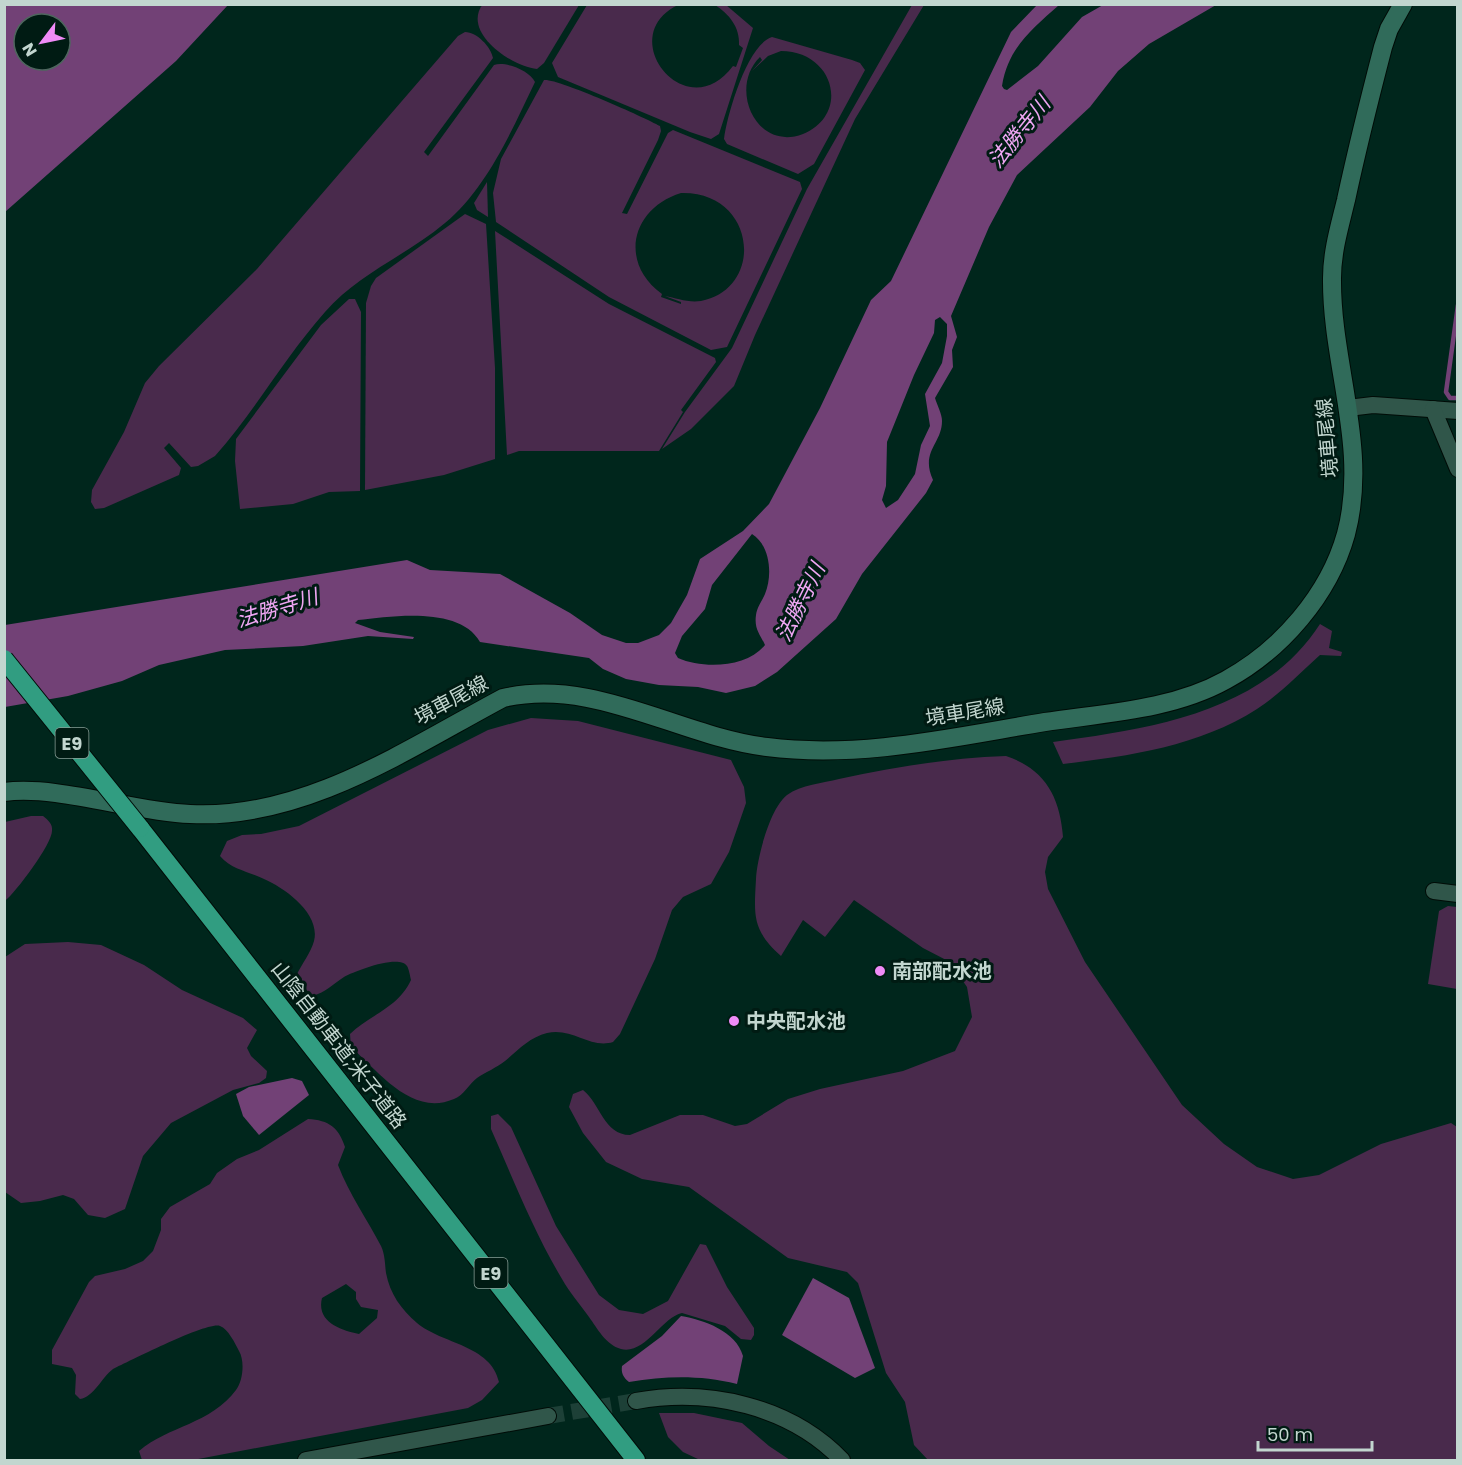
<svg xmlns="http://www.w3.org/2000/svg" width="1462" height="1465" font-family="Poppins,'Noto Sans JP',sans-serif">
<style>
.green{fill:#492a4c;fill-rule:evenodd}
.water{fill:#724176;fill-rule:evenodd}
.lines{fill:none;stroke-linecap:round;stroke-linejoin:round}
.stream{stroke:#724176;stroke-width:4.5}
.tertiary-tunnel{stroke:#1d4037;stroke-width:16;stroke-dasharray:16 8;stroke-linecap:butt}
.tertiary-casing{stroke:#000c07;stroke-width:18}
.secondary-casing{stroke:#000c07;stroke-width:20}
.motorway-casing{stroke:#000c07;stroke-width:20}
.tertiary{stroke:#30564a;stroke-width:16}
.secondary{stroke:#306b5a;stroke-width:18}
.motorway{stroke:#319d81;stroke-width:18}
.motorway-bridge-casing{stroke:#000c07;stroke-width:20;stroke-linecap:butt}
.motorway-bridge{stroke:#319d81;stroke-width:18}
.poi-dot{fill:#ef8bf7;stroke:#001b13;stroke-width:2}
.labels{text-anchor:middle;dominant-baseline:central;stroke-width:6;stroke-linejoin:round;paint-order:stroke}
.shield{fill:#001b13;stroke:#889e97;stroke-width:1.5}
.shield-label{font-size:18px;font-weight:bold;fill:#c2d6cf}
.street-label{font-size:20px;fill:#c2d6cf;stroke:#001b13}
.poi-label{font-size:20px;font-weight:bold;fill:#c2d6cf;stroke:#001b13;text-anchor:start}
.water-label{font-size:21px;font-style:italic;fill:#eea6f3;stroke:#001b13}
</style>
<rect width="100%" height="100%" fill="#00261c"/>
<!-- green -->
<g class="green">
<path d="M483,4H579V5L544,63L537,69C512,67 461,32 483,4Z"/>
<path d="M587,5H678C613,36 686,129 733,66L736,67L743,48L739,45C740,27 729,14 715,5H726L753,28L719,134L711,139L690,132L558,77L552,63Z"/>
<path d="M912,5H924L855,119L755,335L734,386L691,429L662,449L685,412L732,348L807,189Z"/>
<path d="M465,32C477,32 491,47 493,58L424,152L428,156L494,65C506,61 530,71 535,82C512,130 487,188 445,223C407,255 358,274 325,312C285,357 255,411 215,456L198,466L191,467L169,443L164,448L181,468L179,475L104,508L95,509L91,502L92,490L124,432L145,383L159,366L257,269L458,36Z"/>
<path d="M772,37L852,60L860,63L865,70L814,164L798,174L727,144L724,139C727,115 747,45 772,37ZM781,51C834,51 851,114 803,134C756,152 728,88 760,57L762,60L752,71L768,56Z"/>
<path d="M544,80C557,78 644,117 660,126L661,131L658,140L622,213L627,214L668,133L673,130L800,182L802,189L727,347L711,350L609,297L496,222L493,193L501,159ZM681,193C756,191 766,288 701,301C688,303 676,298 665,296L681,302V304L661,297L662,294C618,262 632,208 681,193Z"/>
<path d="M487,182L488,217L477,210L474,203Z"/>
<path d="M465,214L486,224L495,368V459L444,475L365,490L366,303L371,286L376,278Z"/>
<path d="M495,231L609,304L715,358L716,362L681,410L683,412L659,451H519L507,455Z"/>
<path d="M349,299H355L361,312L360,491L329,492L293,504L240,509L235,461L236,439L321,325Z"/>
<path d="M1320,624L1332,631L1329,648L1342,652L1341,656L1320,655C1299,674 1280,694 1257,709C1199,746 1130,756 1063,764L1053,742C1149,729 1263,713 1320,624Z"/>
<path d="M531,718L578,721L731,760L744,787L746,803L729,852L711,884L683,897L672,910L655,959L620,1034L613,1042C590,1049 572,1027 547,1033C530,1037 517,1051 505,1061C496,1068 486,1072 477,1078C469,1084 464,1095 454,1099C412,1117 379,1072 351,1047L350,1034C371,1014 398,1008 411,980C410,976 409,969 407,966C399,954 355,971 344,977C333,984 325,993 312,996L303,986L297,974C302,964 311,952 314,941C321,914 285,888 264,879C248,871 232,870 220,856L227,841L242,835L261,834L299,826L488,730Z"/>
<path d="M1006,756C1045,769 1060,797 1063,837L1048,857L1045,872L1048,889L1085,962L1182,1105L1224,1144L1257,1167L1293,1179L1319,1175L1381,1144L1451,1123L1457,1127V1460H928L914,1445L905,1402L886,1373L858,1283L847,1272L788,1258L689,1187L642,1179L606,1162L583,1133L569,1107L573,1094L583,1090C600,1103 604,1135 630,1135L680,1115H703L735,1126L747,1124L788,1099L820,1089L903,1071L955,1051L972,1017L967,987L950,962L923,948L854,900L825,937L803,920L781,956C752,930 754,916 756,879C757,858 770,808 787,795C801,785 823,783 839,779C894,767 949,758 1006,756Z"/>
<path d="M31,816H43C48,820 53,824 52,831C52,844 16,892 5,901V822Z"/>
<path d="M1448,906L1457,907V989L1428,984L1439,911Z"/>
<path d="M68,942L101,945L144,965L182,990L243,1018L257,1030L247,1048L251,1056L267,1071L266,1078L259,1083L233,1090L171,1123L143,1156L125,1209L105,1218L88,1215L74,1199L63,1195L40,1201L21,1203L5,1192V957L25,944Z"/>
<path d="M498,1114L511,1127L556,1226L599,1295L619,1310L643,1314L668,1301L700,1244L706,1245L727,1287L754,1328V1335L751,1340L741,1339L725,1326L682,1313C662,1317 645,1355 621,1349C606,1345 597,1328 589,1317C580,1304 569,1292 562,1279C534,1232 513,1179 491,1129V1116Z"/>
<path d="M308,1119C329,1120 339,1128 345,1147L338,1165C349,1194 367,1219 381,1246C385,1254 385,1265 386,1273C390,1294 401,1309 417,1323C442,1344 491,1345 499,1382L482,1400L468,1408L193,1460H142L139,1451C168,1426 211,1424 236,1390C243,1381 245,1361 239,1351C235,1343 228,1329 220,1326C208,1321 130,1361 113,1369C102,1377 94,1397 80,1399L75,1394L76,1375L72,1368L52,1364V1350L89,1282L95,1276L125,1269L143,1261L153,1251L161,1230V1219L170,1207L210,1184L217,1173L237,1159L259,1150ZM346,1284L356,1292V1299L361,1307L378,1310L377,1318L359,1334C341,1330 316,1322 322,1298Z"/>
<path d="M659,1413H694L742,1423L769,1446L790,1460H700L683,1452L668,1437Z"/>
</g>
<!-- water -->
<g class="water">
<path d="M5,4H228V5L176,61L5,212ZM24,24H60V60H24Z"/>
<path d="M1037,5H1059C1032,29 1008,48 1002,86L1004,89L1007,90L1038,66L1082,17L1103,5H1216L1149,44L1118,71L1090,107L1017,175L989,227L951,316L957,337L952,350L953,367L935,398C937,405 942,414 942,421C942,444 920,451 933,480L926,493L862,574L836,619L777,672L755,686L726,693L698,687L659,685L626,679L603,669L589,658L480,642C460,606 393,616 358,620L355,623L380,632L414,637L413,639L368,636L303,646L225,650L159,665L122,681L68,696L5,707V625L407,560L430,570L500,574L570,613L602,635L626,643H638L659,635L671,623L687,595L700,559L743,531L769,504L820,408L871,300L891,281L1011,32ZM940,317L947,324V336L942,363L925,394L930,426L921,445L915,474L898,500L886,508L882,500L886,486L887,442L914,375L934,333L935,320ZM752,534C770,545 773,575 765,594C762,601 757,607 756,615C754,629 760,634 765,645C746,668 703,669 678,658L675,653L682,636L705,609L712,585Z"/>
<path d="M292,1078L302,1081L309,1095L259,1135L243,1116L236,1094L249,1087Z"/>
<path d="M813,1278L849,1298L875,1368L855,1378L782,1335Z"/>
<path d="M681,1316C704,1320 736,1331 743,1356L737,1384C700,1375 666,1376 629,1382C623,1377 621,1373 622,1366L662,1336Z"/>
</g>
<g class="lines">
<!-- stream -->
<path class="stream" d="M1458,305L1446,392L1450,398H1458"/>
<!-- tertiary-tunnel -->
<path class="tertiary-tunnel" d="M548,1416L636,1401"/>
<defs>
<g id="tertiary">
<path d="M1348,408L1373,405L1458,411"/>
<path d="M1433,409L1458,469"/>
<path d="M1434,891L1458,894"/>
<path d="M636,1401C709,1388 790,1406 842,1460"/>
<path d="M306,1460L548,1416"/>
</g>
<path id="secondary" d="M4,792C60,785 132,812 190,814C304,820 407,749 503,698C595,677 678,736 767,747C860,759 954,737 1045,722C1105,713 1172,710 1226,680C1281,650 1329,595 1346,534C1369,448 1331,364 1332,278C1332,251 1340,225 1346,200C1357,149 1370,97 1383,47L1389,29L1403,4"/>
<path id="motorway" d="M140,828L636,1460"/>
</defs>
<!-- tertiary casing -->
<use href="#tertiary" class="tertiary-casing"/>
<!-- secondary casing -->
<use href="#secondary" class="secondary-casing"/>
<!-- motorway casing -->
<use href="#motorway" class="motorway-casing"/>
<!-- tertiary -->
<use href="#tertiary" class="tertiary"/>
<!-- secondary -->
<use href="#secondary" class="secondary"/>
<!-- motorway -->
<use href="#motorway" class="motorway"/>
<defs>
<path id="motorway-bridge" d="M4,659L140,828"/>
</defs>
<!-- motorway-bridge casing -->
<use href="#motorway-bridge" class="motorway-bridge-casing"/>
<!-- motorway-bridge -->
<use href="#motorway-bridge" class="motorway-bridge"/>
</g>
<!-- markers -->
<g class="poi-dot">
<circle cx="880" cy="971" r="6"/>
<circle cx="734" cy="1021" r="6"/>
</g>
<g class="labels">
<!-- shield labels -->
<g class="shield">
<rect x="55.5" y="728" width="33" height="30" rx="4.5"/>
<rect x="474.5" y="1258" width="33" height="30" rx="4.5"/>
</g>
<g class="shield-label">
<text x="72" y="743">E9</text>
<text x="491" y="1273">E9</text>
</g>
<!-- street labels -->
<g class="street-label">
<text transform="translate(1327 438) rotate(-95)">境車尾線</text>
<text transform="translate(451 700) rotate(-28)">境車尾線</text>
<text transform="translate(965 712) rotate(-9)">境車尾線</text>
<text transform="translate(339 1045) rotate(52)">山陰自動車道;米子道路</text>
</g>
<!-- poi labels -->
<g class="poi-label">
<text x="892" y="971">南部配水池</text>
<text x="746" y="1021">中央配水池</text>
</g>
<!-- water labels -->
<g class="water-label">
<text transform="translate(1019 132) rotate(-51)">法勝寺川</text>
<text transform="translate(800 602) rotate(-64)">法勝寺川</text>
<text transform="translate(277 608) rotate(-17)">法勝寺川</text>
</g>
</g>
<!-- border -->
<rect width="1462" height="1465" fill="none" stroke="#c2d6cf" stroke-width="12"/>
<!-- north arrow -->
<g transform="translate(42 42) rotate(238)"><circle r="28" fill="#001b13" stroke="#4e665e" stroke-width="1.5"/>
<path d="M0-4.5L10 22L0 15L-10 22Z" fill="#ef8bf7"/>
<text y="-9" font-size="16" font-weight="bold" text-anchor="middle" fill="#c2d6cf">N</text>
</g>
<!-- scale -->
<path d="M1258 1441v9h114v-9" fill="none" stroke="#c2d6cf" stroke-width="3"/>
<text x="1267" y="1441" font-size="18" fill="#c2d6cf" stroke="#001b13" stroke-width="4.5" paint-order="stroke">50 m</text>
</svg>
